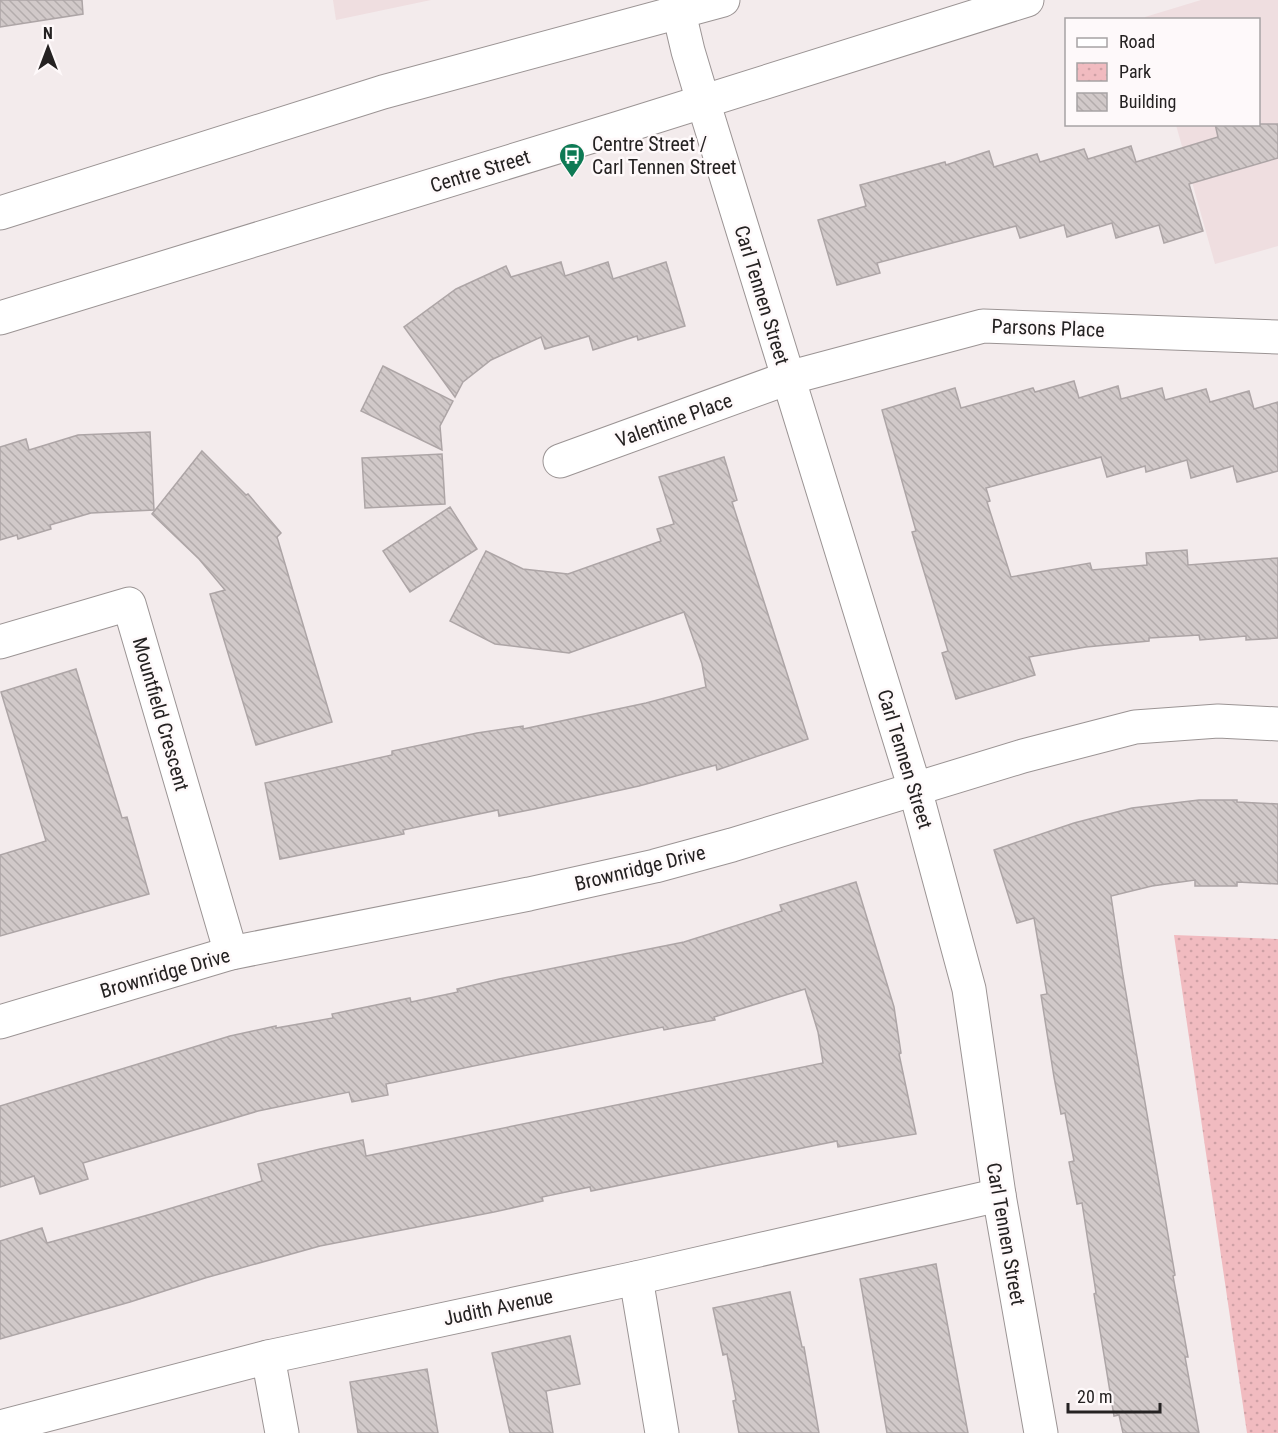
<svg xmlns="http://www.w3.org/2000/svg" width="1278" height="1433" font-family="'Roboto Condensed',sans-serif">
<style>
.built{fill:#efdee0}
.park{fill:url(#park-dots)}
.building{fill:url(#building-back-hatch);stroke:#ada5a6;stroke-width:1.5}
.lines{fill:none;stroke-linecap:round;stroke-linejoin:round}
.street-casing{stroke:#9b9494;stroke-width:35}
.secondary-casing{stroke:#9b9494;stroke-width:35}
.street{stroke:#fff;stroke-width:33}
.secondary{stroke:#fff;stroke-width:33}
.labels{text-anchor:middle;dominant-baseline:central;stroke-width:5;stroke-linejoin:round;paint-order:stroke}
.poi-label{font-size:20px;fill:#252222;stroke:#fef9fa;text-anchor:start}
.street-label{font-size:20px;fill:#252222;stroke:#fef9fa}
</style>
<defs>
<pattern id="park-dots" width="8" height="8" patternUnits="userSpaceOnUse" patternTransform="scale(1.5)"><rect width="8" height="8" fill="#f1bbc0"/><path d="M2 2h.1M6 6h.1" fill="none" stroke="#cea0a5" stroke-width="1.8" stroke-linecap="round"/></pattern>
<pattern id="building-back-hatch" width="6" height="6" patternUnits="userSpaceOnUse" patternTransform="scale(1.5)"><rect width="6" height="6" fill="#d1c9c9"/><path d="M-1 5l2 2M0 0l6 6M5-1l2 2" fill="none" stroke="#b3acac"/></pattern>
</defs>
<rect width="100%" height="100%" fill="#f3ebec"/>
<!-- built -->
<g class="built">
<path d="M333,0H431L336,20Z"/>
<path d="M1201,0H1278V246L1215,264L1176,125L1258,124V20H1146L1145,17Z"/>
</g>
<!-- park -->
<path class="park" d="M1174,935L1278,939V1433H1247Z"/>
<!-- building -->
<g class="building">
<path d="M0,0H82L83,14L0,27Z"/>
<path d="M1215,124H1278V158L1189,184L1203,231L1164,243L1159,225L1116,238L1112,223L1067,237L1064,225L1020,238L1016,226L877,263L880,273L837,285L818,220L866,206L860,185L945,162L946,165L989,151L994,167L1037,154L1040,162L1084,149L1088,159L1131,146L1136,162L1218,137Z"/>
<path d="M561,262L565,276L608,262L613,279L666,262L685,326L638,340L637,336L593,350L589,336L545,349L541,337L491,360L463,382L455,397L404,327L456,289L506,266L511,277Z"/>
<path d="M383,366L453,401L440,426L442,450L361,411Z"/>
<path d="M1074,381L1079,398L1118,386L1121,399L1162,388L1165,400L1206,389L1210,402L1249,391L1254,409L1278,402V471L1237,482L1233,466L1191,478L1187,460L1146,472L1145,466L1107,477L1101,457L986,488L990,501L987,502L1011,577L1090,563L1092,570L1147,565L1146,553L1187,550L1188,565L1278,558V638L1246,640V636L1200,640L1199,635L1149,638V641L1086,647L1029,657L1035,675L956,699L942,653L948,651L912,532L916,531L882,410L955,388L961,408L1033,388L1035,392Z"/>
<path d="M150,432L154,510L91,513L50,525L51,529L18,539L17,535L0,540V447L26,439L29,450L78,435Z"/>
<path d="M202,451L246,495L248,494L281,533L277,537L332,722L256,745L210,594L225,590L199,559L152,514Z"/>
<path d="M442,454L445,504L365,508L362,458Z"/>
<path d="M724,457L737,500L732,502L808,739L717,770L716,765L639,786L539,808L499,816L498,810L403,830L404,834L280,859L265,783L392,755V751L477,733L523,726V729L561,721L646,703L706,687L702,664L684,612L569,653L495,644L450,621L486,551L523,569L568,574L661,541L657,529L674,524L659,477Z"/>
<path d="M450,507L477,549L410,592L383,551Z"/>
<path d="M76,669L122,818L127,817L149,894L0,936V855L46,841L1,692Z"/>
<path d="M1199,800H1237V802L1278,804V884L1237,882V886H1195V880L1152,886L1111,896L1123,976L1175,1275L1173,1276L1188,1357H1185L1199,1433H1123L1119,1415L1114,1416L1094,1294L1096,1293L1082,1203L1077,1204L1069,1162L1074,1161L1065,1113L1061,1114L1054,1077L1041,995L1047,994L1034,918L1017,923L994,850L1074,823L1132,808Z"/>
<path d="M856,882L894,1007L901,1053L899,1054L916,1134L838,1147L837,1141L591,1191L590,1187L542,1197L543,1201L494,1212L320,1246L205,1278L130,1302L0,1339V1241L42,1228L47,1243L155,1213L262,1181L258,1164L320,1149L363,1140L366,1156L823,1063L818,1032L805,989L714,1017L715,1020L664,1030L663,1027L386,1084L388,1095L352,1102L349,1092L258,1111L83,1163L88,1179L40,1194L34,1176L0,1187V1106L230,1036L276,1026V1028L333,1018L332,1014L410,998L411,1002L458,992L457,989L499,979L684,942L782,911L780,905Z"/>
<path d="M936,1264L968,1433H887L860,1279Z"/>
<path d="M790,1292L802,1347H804L819,1433H739L733,1401L736,1400L727,1354L723,1355L713,1308Z"/>
<path d="M570,1336L580,1384L546,1391L553,1433H510L492,1353Z"/>
<path d="M427,1369L438,1433H358L350,1382Z"/>
</g>
<g class="lines">
<defs>
<g id="street">
<path d="M676,0L688,51L703,101L915,789L969,989L999,1195L1041,1433"/>
<path d="M560,461L788,378L983,326L1278,337"/>
<path d="M0,642L129,604L231,953"/>
<path d="M636,1278L662,1433"/>
<path d="M268,1357L282,1433"/>
<path d="M0,1427L268,1357L636,1278L999,1195"/>
</g>
<g id="secondary">
<path d="M0,213L383,92L723,0"/>
<path d="M0,318L619,128L1027,0"/>
<path d="M0,1022L231,953L529,894L655,866L732,845L1023,756L1135,727L1218,721L1278,724"/>
</g>
</defs>
<!-- street casing -->
<use href="#street" class="street-casing"/>
<!-- secondary casing -->
<use href="#secondary" class="secondary-casing"/>
<!-- street -->
<use href="#street" class="street"/>
<!-- secondary -->
<use href="#secondary" class="secondary"/>
</g>
<!-- icons -->
<defs>
<symbol id="bus-pin" viewBox="-11 -11 22 30"><path d="M0 17L-7.5 6A9.5 9.5 0 1 1 7.5 6Z" fill="#0d7a54" stroke="#fef9fa"/><path d="M-5-6H5V4H4V6H2V4H-2V6H-4V4H-5ZM-3.5-4V0h7V-4ZM-3.5 1.2v1.5H-2V1.2ZM2 1.2v1.5H3.5V1.2Z" fill="#fff"/></symbol>
</defs>
<g fill-rule="evenodd">
<use href="#bus-pin" x="557" y="141" width="30" height="40"/>
</g>
<g class="labels">
<!-- poi labels -->
<g class="poi-label">
<text x="592" y="144">Centre Street /<tspan x="592" dy="23">Carl Tennen Street</tspan></text>
</g>
<!-- street labels -->
<g class="street-label">
<text transform="translate(480 171) rotate(-17)">Centre Street</text>
<text transform="translate(762 295) rotate(73)">Carl Tennen Street</text>
<text transform="translate(1048 328) rotate(2)">Parsons Place</text>
<text transform="translate(674 420) rotate(-20)">Valentine Place</text>
<text transform="translate(161 714) rotate(74)">Mountfield Crescent</text>
<text transform="translate(905 759) rotate(73)">Carl Tennen Street</text>
<text transform="translate(640 868) rotate(-14)">Brownridge Drive</text>
<text transform="translate(165 973) rotate(-16)">Brownridge Drive</text>
<text transform="translate(1006 1234) rotate(80)">Carl Tennen Street</text>
<text transform="translate(498 1307) rotate(-12)">Judith Avenue</text>
</g>
</g>
<!-- legend -->
<rect x="1065" y="18" width="195" height="108" fill="#fef9fa" stroke="#a7a3a4" stroke-width="1.5"/>
<rect x="1077" y="38" width="30" height="9" fill="#ffffff" stroke="#a7a3a4" stroke-width="1.5"/>
<text x="1119" y="48" font-size="18" fill="#252222">Road</text>
<rect x="1077" y="63" width="30" height="18" fill="url(#park-dots)" stroke="#a7a3a4" stroke-width="1.5"/>
<text x="1119" y="78" font-size="18" fill="#252222">Park</text>
<rect x="1077" y="93" width="30" height="18" fill="url(#building-back-hatch)" stroke="#a7a3a4" stroke-width="1.5"/>
<text x="1119" y="108" font-size="18" fill="#252222">Building</text>
<!-- north arrow -->
<g transform="translate(48 48)" stroke="#fef9fa" stroke-width="4.5" paint-order="stroke">
<path d="M0-4.5L10 22L0 15L-10 22Z" fill="#252222"/>
<text y="-9" font-size="16" font-weight="bold" text-anchor="middle" fill="#252222">N</text>
</g>
<!-- scale -->
<path d="M1068 1403v9h92v-9" fill="none" stroke="#252222" stroke-width="3"/>
<text x="1077" y="1403" font-size="18" fill="#252222" stroke="#fef9fa" stroke-width="4.5" paint-order="stroke">20 m</text>
</svg>
